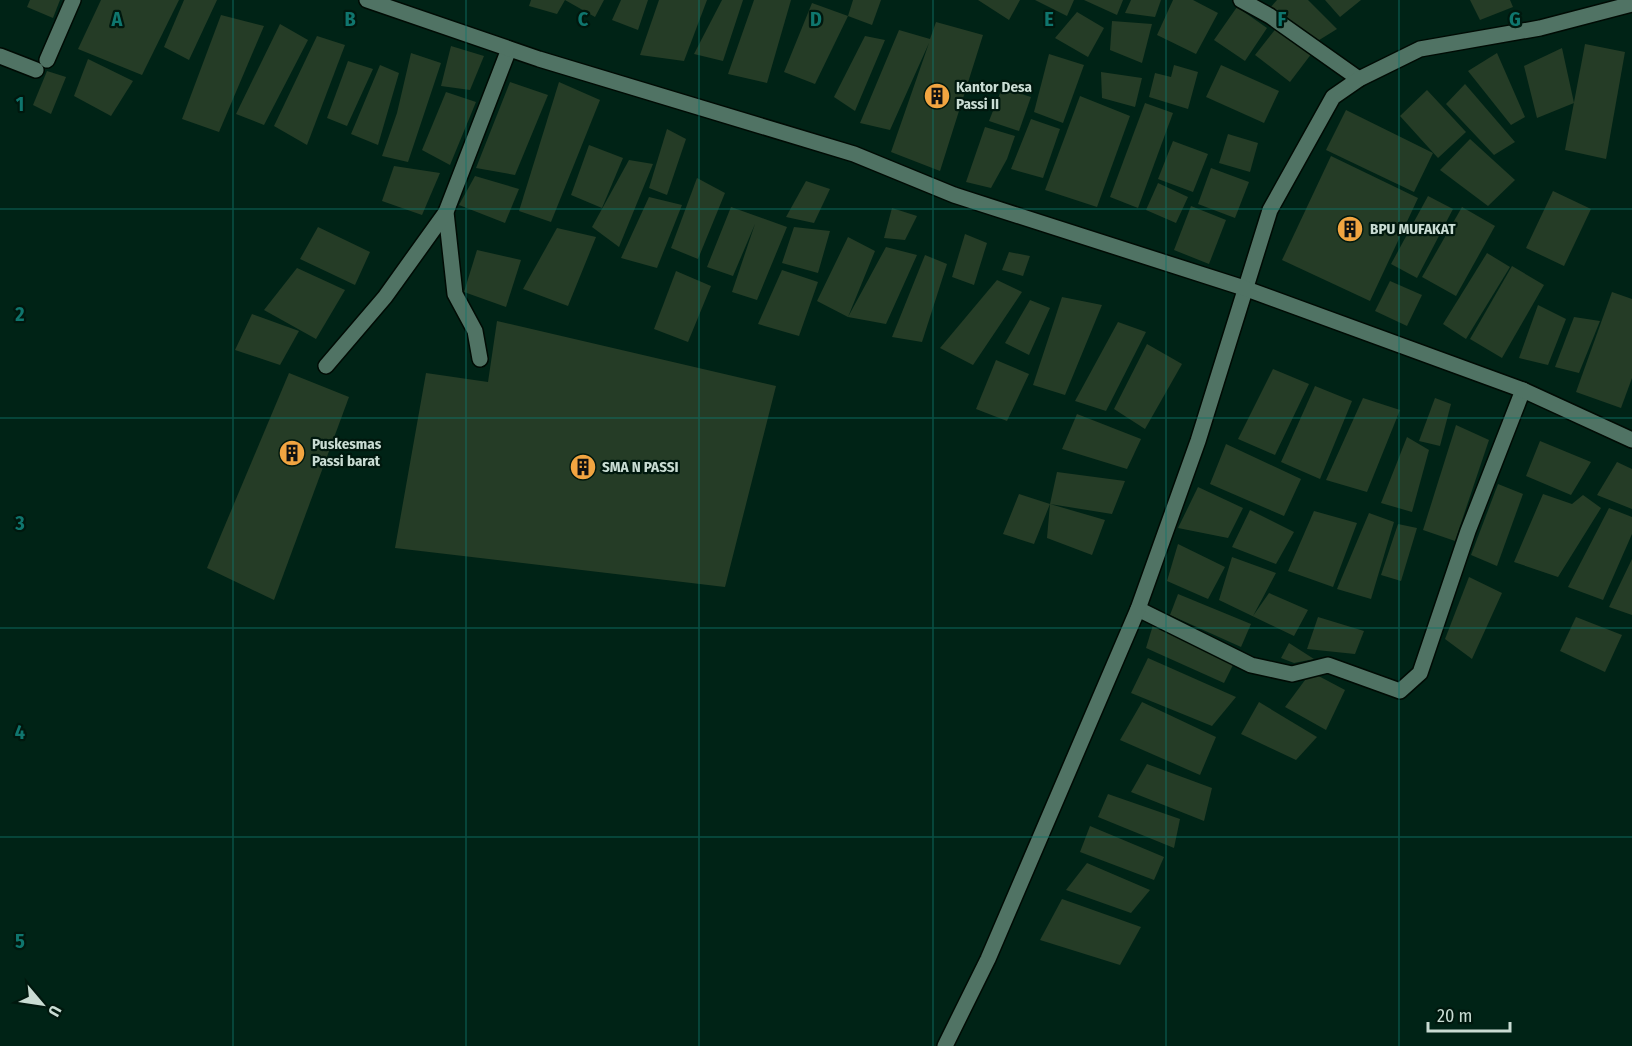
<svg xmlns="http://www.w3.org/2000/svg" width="1632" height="1046" font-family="'Fira Sans Condensed',sans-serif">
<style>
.building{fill:#253c26}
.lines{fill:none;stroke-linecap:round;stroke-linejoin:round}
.street-casing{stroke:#000b04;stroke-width:18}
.secondary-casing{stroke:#000b04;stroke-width:18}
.street{stroke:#507364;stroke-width:15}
.secondary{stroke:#507364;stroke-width:15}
.grid{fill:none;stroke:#0f766e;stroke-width:1.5;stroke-opacity:0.55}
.labels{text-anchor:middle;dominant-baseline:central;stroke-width:4.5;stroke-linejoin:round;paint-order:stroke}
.poi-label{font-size:15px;font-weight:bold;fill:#c9dcd3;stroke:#00180e;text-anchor:start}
.grid-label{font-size:20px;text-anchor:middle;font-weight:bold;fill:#0f766e;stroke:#00180e;stroke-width:4.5;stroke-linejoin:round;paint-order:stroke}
</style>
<rect width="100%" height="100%" fill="#002316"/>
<!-- building -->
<g class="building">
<path d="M30,0H60L53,18L27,7Z"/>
<path d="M101,0H179L142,75L78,49Z"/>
<path d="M184,0H217L189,60L164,47Z"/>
<path d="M531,0H604L595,17L565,0L557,14L529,6Z"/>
<path d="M621,0H648L638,30L612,20Z"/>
<path d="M659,0H707L684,61L640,55Z"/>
<path d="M722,0H743L723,61L694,54Z"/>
<path d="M754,0H791L767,83L728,74Z"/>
<path d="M853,0H881L872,25L848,16Z"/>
<path d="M978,0H1020L1009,20Z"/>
<path d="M1035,0H1074L1067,16Z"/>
<path d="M1084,0H1123L1117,15Z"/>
<path d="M1131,0H1161L1155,17L1125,13Z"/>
<path d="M1173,0H1193L1218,13L1196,54L1157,35Z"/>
<path d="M1277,0H1308L1337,29L1316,42L1270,8Z"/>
<path d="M1325,0H1361L1340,17Z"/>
<path d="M1470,0H1510L1513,7L1480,20Z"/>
<path d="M812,3L848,16L815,84L784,72Z"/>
<path d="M1237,7L1267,28L1245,61L1214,40Z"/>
<path d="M1077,12L1104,28L1088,57L1055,38Z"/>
<path d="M221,15L264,26L219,132L182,119Z"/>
<path d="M1112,21L1152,24L1142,63L1110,50Z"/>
<path d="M936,22L983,35L940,171L891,152L929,43L890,130L860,123L899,30L930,39Z"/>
<path d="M280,24L308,40L264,125L236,114Z"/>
<path d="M1278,26L1312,53L1290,82L1255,55Z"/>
<path d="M317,36L345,45L307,145L274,126Z"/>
<path d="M865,36L885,40L855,111L834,97Z"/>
<path d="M1585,44L1625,52L1606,159L1565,150Z"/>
<path d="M451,46L484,56L470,90L441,86Z"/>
<path d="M1562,48L1574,103L1537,118L1524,66Z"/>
<path d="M411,53L441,63L408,162L382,156L397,113Z"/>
<path d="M1497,53L1525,117L1511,125L1468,71Z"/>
<path d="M1049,54L1084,65L1063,123L1034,112Z"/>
<path d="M88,59L133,81L111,116L74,96Z"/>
<path d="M348,61L373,69L347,126L327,118Z"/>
<path d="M380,65L399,73L378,145L351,134Z"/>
<path d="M1174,65L1198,72L1188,109L1149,97L1155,73L1171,77Z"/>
<path d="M1221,65L1279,91L1264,123L1206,97Z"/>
<path d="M47,71L66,77L51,114L33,105Z"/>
<path d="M1101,72L1142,78L1135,107L1102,98Z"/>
<path d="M510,82L548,95L515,175L476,168Z"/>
<path d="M559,82L600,100L551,222L519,211Z"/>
<path d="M1465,84L1515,142L1494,155L1446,104Z"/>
<path d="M1002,88L1031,97L1019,131L989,121Z"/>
<path d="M1427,90L1466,132L1438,158L1400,116Z"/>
<path d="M446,92L476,102L450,165L422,150Z"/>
<path d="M1080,96L1130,116L1097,207L1045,190Z"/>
<path d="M1145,103L1173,113L1138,208L1110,197Z"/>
<path d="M1346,110L1433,153L1414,192L1326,150Z"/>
<path d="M1031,119L1060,129L1043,178L1011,169Z"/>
<path d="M985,127L1015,136L1007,159L991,188L966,182Z"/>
<path d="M667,129L686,139L667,195L649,188Z"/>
<path d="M1228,134L1258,143L1250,172L1219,163Z"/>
<path d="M1470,139L1515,180L1488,206L1440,170Z"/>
<path d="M1173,141L1208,154L1193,192L1158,179Z"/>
<path d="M589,145L623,158L602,208L571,195Z"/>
<path d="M1331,156L1418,198L1370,301L1282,260Z"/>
<path d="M629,160L653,164L619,247L592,227Z"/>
<path d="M394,166L440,173L422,215L382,201Z"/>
<path d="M1211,168L1249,182L1235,218L1198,204Z"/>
<path d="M475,176L519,189L505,223L459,205Z"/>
<path d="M697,178L725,193L698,259L671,248Z"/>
<path d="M806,181L830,189L814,223L786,217Z"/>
<path d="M1158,183L1188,197L1176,223L1146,210Z"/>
<path d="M1553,191L1591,209L1564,266L1526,248Z"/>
<path d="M1428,196L1453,209L1417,278L1391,264Z"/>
<path d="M649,197L682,205L657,268L621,258Z"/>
<path d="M1191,206L1226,220L1209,264L1174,250Z"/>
<path d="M731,207L787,227L757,300L732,292L755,224L733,276L707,267Z"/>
<path d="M1462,207L1495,226L1456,296L1422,277Z"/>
<path d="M892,208L917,216L905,240L884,238Z"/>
<path d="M318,227L370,252L355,285L300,259Z"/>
<path d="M794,227L830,231L818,273L782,263Z"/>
<path d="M557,228L596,237L568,306L523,289Z"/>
<path d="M965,234L987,243L974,285L952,277Z"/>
<path d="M848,237L875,251L848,317L886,247L917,255L886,324L848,317L817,301Z"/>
<path d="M477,250L521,260L506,307L464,292Z"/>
<path d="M1009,252L1030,256L1023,276L1002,270Z"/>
<path d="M1487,253L1510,267L1466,339L1443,324Z"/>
<path d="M925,255L947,264L922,342L892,337Z"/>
<path d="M1512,266L1544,285L1502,358L1470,339Z"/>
<path d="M297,268L345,290L316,339L264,310Z"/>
<path d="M782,270L818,282L799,336L758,324Z"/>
<path d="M676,271L711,286L688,342L654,329Z"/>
<path d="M997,280L1022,292L973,365L940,348Z"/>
<path d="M1390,281L1422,295L1407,326L1375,311Z"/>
<path d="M1612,292L1632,299V378L1621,408L1576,392Z"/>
<path d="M1062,297L1102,305L1065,395L1033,385Z"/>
<path d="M1030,300L1050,308L1029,355L1005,343Z"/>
<path d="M1538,305L1566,319L1548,365L1519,358Z"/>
<path d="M252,314L299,331L280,365L235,350Z"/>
<path d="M1574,317L1600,321L1579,373L1555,367Z"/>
<path d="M497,321L776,386L725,587L395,548L426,373L488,382Z"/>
<path d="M1118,322L1146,332L1106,411L1075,401Z"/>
<path d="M1147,344L1182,364L1145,429L1114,409Z"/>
<path d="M996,360L1029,374L1007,421L976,409Z"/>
<path d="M1273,369L1309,384L1275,455L1238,439Z"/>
<path d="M289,373L349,397L274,600L207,568Z"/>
<path d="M1315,386L1352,401L1320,479L1281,462Z"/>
<path d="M1363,398L1400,410L1367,492L1326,480Z"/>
<path d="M1435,398L1451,404L1440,446L1419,441Z"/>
<path d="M1077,414L1141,439L1127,469L1062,449Z"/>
<path d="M1456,425L1489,440L1455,541L1423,530Z"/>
<path d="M1407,437L1429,450L1412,512L1381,503Z"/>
<path d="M1540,441L1591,462L1571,495L1526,476Z"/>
<path d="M1226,444L1301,479L1284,516L1210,484Z"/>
<path d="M1617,462L1632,469V509L1597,495Z"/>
<path d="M1057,472L1125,481L1112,514L1050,504L1105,520L1092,555L1047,538L1050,504Z"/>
<path d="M1498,484L1523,494L1497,566L1471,555Z"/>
<path d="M1198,487L1243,508L1228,538L1178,528Z"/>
<path d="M1019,494L1050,504L1034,544L1003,534Z"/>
<path d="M1543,494L1572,504L1583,495L1601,508L1558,577L1514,562Z"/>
<path d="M1609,508L1632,517V534L1603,600L1568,587Z"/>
<path d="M1250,510L1294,532L1276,564L1232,547Z"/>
<path d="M1314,511L1357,523L1333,587L1288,571Z"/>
<path d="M1369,513L1394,522L1371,599L1337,589Z"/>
<path d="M1398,524L1417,528L1401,581L1381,575Z"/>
<path d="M1178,544L1225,567L1208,599L1167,581Z"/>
<path d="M1232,557L1276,573L1253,616L1269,593L1308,610L1294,636L1219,600Z"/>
<path d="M1632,559V615L1609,607Z"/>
<path d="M1469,577L1502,593L1472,659L1445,639Z"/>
<path d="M1178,594L1251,624L1241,647L1170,615Z"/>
<path d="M1318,617L1364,631L1355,654L1307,649Z"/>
<path d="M1576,617L1622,635L1605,672L1560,651Z"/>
<path d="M1153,625L1233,665L1224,683L1146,648Z"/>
<path d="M1289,643L1314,659L1294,663L1281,658Z"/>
<path d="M1148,658L1236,697L1212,726L1131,693Z"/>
<path d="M1311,672L1345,690L1326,730L1285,707Z"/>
<path d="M1142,702L1216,737L1200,775L1120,740Z"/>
<path d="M1259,702L1317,737L1296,760L1241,734Z"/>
<path d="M1147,764L1212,788L1204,821L1131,792Z"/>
<path d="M1108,794L1180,819L1174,848L1098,817Z"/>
<path d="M1090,826L1164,857L1154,880L1080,852Z"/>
<path d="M1087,863L1150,890L1131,913L1066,890Z"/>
<path d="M1062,899L1141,927L1120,965L1040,940Z"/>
</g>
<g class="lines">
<defs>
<g id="street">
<path d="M1241,0L1270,16L1359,79"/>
<path d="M0,56L36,70"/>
<path d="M47,60L73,0"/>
<path d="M480,359L475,331L455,294L446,212L509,49"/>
<path d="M326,366L385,297L446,212"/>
<path d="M1138,609L1251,665L1292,674L1328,665L1400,691L1420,673L1468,531L1523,390"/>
<path d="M945,1046L988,959L1138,609L1198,441L1270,210L1333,97L1359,79L1420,49L1540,28L1632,4"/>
</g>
<path id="secondary" d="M367,0L539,59L854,154L954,195L1244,288L1523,390L1632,440"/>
</defs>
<!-- street casing -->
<use href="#street" class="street-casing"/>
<!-- secondary casing -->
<use href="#secondary" class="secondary-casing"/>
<!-- street -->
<use href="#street" class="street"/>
<!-- secondary -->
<use href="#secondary" class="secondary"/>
</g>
<!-- grid -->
<path class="grid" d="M233,0V1046M466,0V1046M699,0V1046M933,0V1046M1166,0V1046M1399,0V1046M0,209H1632M0,418H1632M0,628H1632M0,837H1632"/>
<!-- icons -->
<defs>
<symbol id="building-disc" viewBox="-11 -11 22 22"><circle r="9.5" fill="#f2a541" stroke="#00180e"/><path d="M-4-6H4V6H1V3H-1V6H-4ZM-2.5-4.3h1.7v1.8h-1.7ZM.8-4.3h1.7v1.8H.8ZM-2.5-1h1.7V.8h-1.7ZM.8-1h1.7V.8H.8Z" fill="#111"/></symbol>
</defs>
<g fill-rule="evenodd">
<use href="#building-disc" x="922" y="81" width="30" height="30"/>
<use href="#building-disc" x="1335" y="214" width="30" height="30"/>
<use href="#building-disc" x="277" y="438" width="30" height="30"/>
<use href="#building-disc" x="568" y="452" width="30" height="30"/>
</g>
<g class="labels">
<!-- poi labels -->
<g class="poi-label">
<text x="956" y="87">Kantor Desa<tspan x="956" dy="17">Passi II</tspan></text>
<text x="1370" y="229">BPU MUFAKAT</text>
<text x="312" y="444">Puskesmas<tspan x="312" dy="17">Passi barat</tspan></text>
<text x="602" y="467">SMA N PASSI</text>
</g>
</g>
<g class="grid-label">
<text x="117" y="26">A</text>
<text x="350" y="26">B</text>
<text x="583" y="26">C</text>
<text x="816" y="26">D</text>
<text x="1049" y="26">E</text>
<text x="1282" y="26">F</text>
<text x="1515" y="26">G</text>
<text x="20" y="111">1</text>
<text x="20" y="321">2</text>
<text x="20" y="530">3</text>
<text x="20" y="739">4</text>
<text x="20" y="948">5</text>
</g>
<!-- north arrow -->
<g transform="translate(42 1004) rotate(119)" stroke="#00180e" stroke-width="4.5" paint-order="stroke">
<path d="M0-4.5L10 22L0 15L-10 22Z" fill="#c9dcd3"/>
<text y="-9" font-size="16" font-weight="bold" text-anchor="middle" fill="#c9dcd3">U</text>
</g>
<!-- scale -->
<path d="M1428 1022v9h82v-9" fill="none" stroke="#c9dcd3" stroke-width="3"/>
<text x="1437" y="1022" font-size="18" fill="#c9dcd3" stroke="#00180e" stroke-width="4.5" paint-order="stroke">20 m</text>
</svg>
